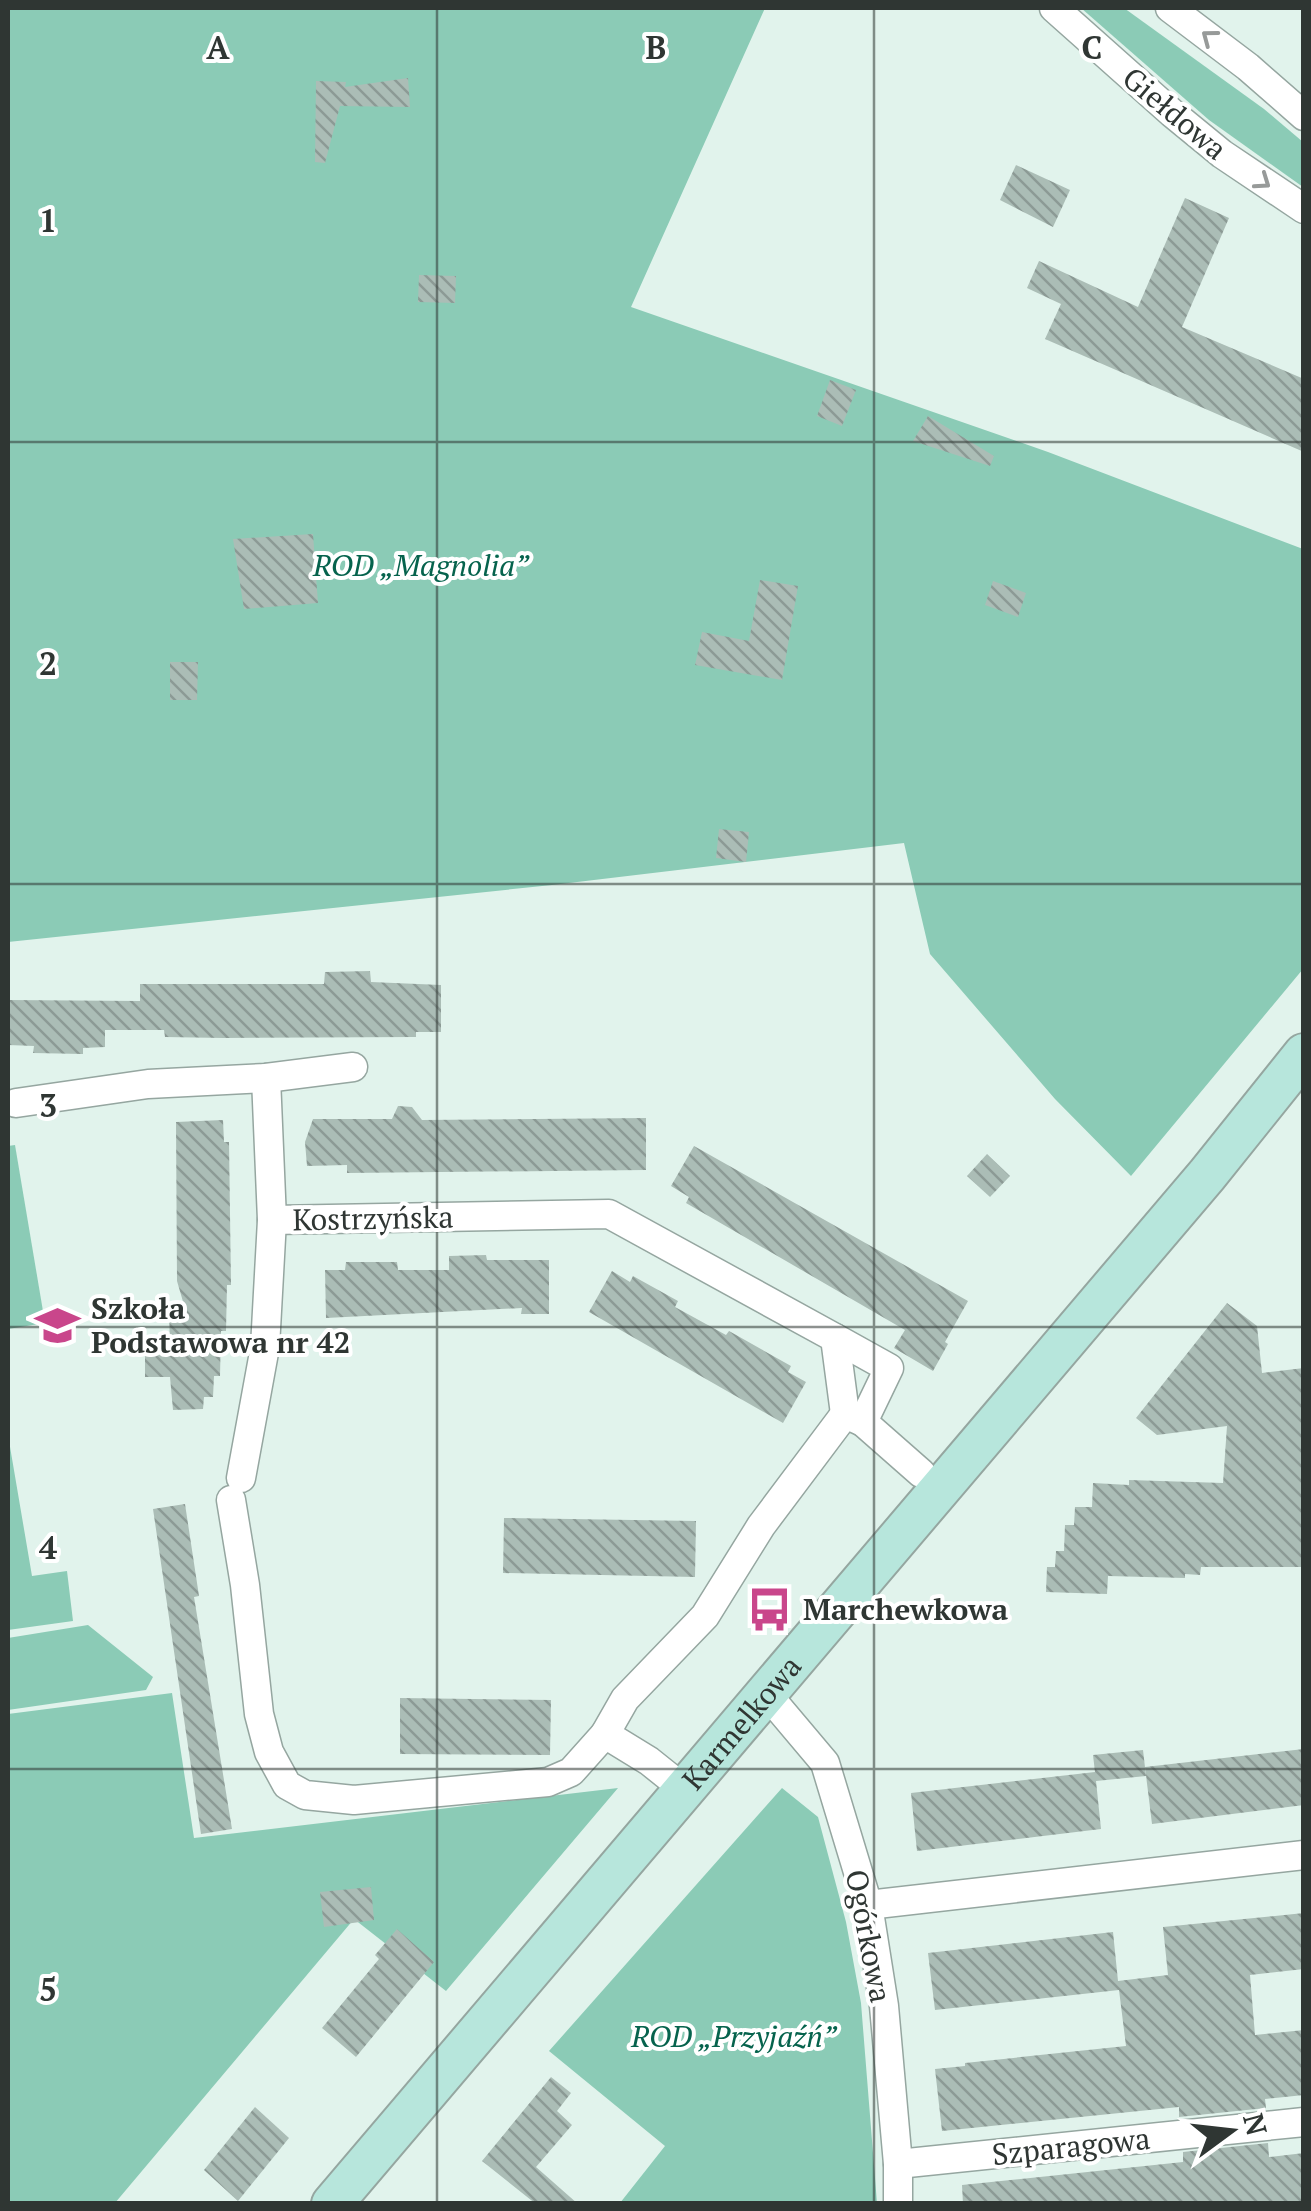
<svg xmlns="http://www.w3.org/2000/svg" width="1311" height="2211" font-family="'PT Serif',serif">
<style>
.green{fill:#8bcbb6}
.building{fill:url(#building-back-hatch)}
.lines{fill:none;stroke-linecap:round;stroke-linejoin:round}
.street-casing{stroke:#95a6a0;stroke-width:31}
.secondary-casing{stroke:#95a6a0;stroke-width:44}
.street{stroke:#fff;stroke-width:28}
.secondary{stroke:#b7e6dc;stroke-width:40}
.oneway{stroke:#979a99}
.grid{fill:none;stroke:#2f3633;stroke-width:2.5;stroke-opacity:0.55}
.labels{text-anchor:middle;dominant-baseline:central;stroke-width:8;stroke-linejoin:round;paint-order:stroke}
.street-label{font-size:30px;fill:#2f3633;stroke:#fff}
.park-label{font-size:30px;font-style:italic;fill:#06634d;stroke:#fff}
.poi-label{font-size:30px;font-weight:bold;fill:#2f3633;stroke:#fff;text-anchor:start}
.grid-label{font-size:32px;text-anchor:middle;font-weight:bold;fill:#2f3633;stroke:#fff;stroke-width:8;stroke-linejoin:round;paint-order:stroke}
</style>
<defs>
<pattern id="building-back-hatch" width="6" height="6" patternUnits="userSpaceOnUse" patternTransform="scale(2.5)"><rect width="6" height="6" fill="#abbdb6"/><path d="M-1 5l2 2M0 0l6 6M5-1l2 2" fill="none" stroke="#8c9a95"/></pattern>
</defs>
<rect width="100%" height="100%" fill="#e1f3ec"/>
<!-- green -->
<g class="green">
<path d="M8,8H765L631,307L1048,452L1303,549V969L1131,1176L1055,1099L930,954L904,843L552,885L8,942Z"/>
<path d="M1081,8H1124L1264,109L1303,142V187L1209,120Z"/>
<path d="M15,1145L45,1323L8,1329V1146Z"/>
<path d="M8,1435L32,1576L67,1571L73,1621L8,1630Z"/>
<path d="M88,1625L153,1677L146,1690L8,1710V1638Z"/>
<path d="M172,1693L194,1838L618,1788L446,1991L354,1919L115,2203H8V1714Z"/>
<path d="M782,1788L818,1817L846,1922L861,2003L877,2203H620L665,2146L549,2051Z"/>
</g>
<!-- building -->
<g class="building">
<path d="M408,78L410,107L340,106L325,163L315,162L316,81L346,82L345,87Z"/>
<path d="M1016,165L1070,190L1053,227L1000,200Z"/>
<path d="M1185,198L1229,218L1182,327L1304,379V452L1045,339L1061,304L1027,288L1039,261L1138,307Z"/>
<path d="M419,275L456,276L455,303L418,302Z"/>
<path d="M830,380L856,390L842,426L817,416Z"/>
<path d="M928,416L994,456L990,466L913,441Z"/>
<path d="M313,534L318,603L244,609L233,539Z"/>
<path d="M760,580L798,586L782,680L695,665L702,632L749,641Z"/>
<path d="M993,581L1026,593L1018,617L985,605Z"/>
<path d="M170,662H198L197,700H170Z"/>
<path d="M719,829L749,832L746,862L716,858Z"/>
<path d="M370,971L371,982L441,985V1032H416V1037L224,1038L165,1037L164,1030H105V1047L83,1048V1054L33,1053L34,1046L8,1045L9,1000L140,1001V984H324L325,972Z"/>
<path d="M398,1106L412,1107L422,1120L646,1118V1170L347,1173V1165L307,1166L305,1142L313,1119H392Z"/>
<path d="M223,1120L224,1142H229L231,1285H227L226,1331H221L220,1376H214L213,1397H204L203,1409L173,1410L170,1377H145V1350H170L169,1306L184,1305L177,1281L176,1122Z"/>
<path d="M694,1146L968,1301L945,1342L948,1344L933,1371L894,1348L905,1330L686,1203L689,1197L671,1186Z"/>
<path d="M987,1154L1010,1176L990,1197L967,1176Z"/>
<path d="M486,1255L487,1260H549V1314H521L522,1308L326,1318L325,1270H345L346,1262H397L398,1270H449V1256Z"/>
<path d="M612,1271L630,1282L633,1276L678,1301L675,1307L726,1335L729,1331L791,1366L788,1372L806,1382L783,1423L589,1312Z"/>
<path d="M1227,1303L1257,1326L1262,1373L1304,1368V1567H1201L1200,1575L1185,1574V1578L1108,1576L1107,1594L1046,1592L1047,1567H1055L1056,1551H1064L1065,1525H1074L1075,1507H1092L1093,1483L1129,1485V1480L1223,1483L1227,1426L1157,1435L1136,1418Z"/>
<path d="M185,1504L199,1596L194,1597L232,1829L201,1834L153,1509Z"/>
<path d="M504,1518L696,1521L695,1577L503,1573Z"/>
<path d="M400,1698L551,1700L550,1755L400,1754Z"/>
<path d="M1304,1749V1805L1152,1824L1145,1767Z"/>
<path d="M1143,1750L1146,1776L1096,1781L1101,1829L917,1851L911,1793L1095,1772L1093,1755Z"/>
<path d="M371,1887L374,1920L324,1927L320,1892Z"/>
<path d="M1304,1913V1969L1250,1975L1255,2035L1304,2030V2095L1265,2099L1266,2108L1179,2117V2107L942,2131L935,2069L965,2066V2063L1126,2046L1119,1990L935,2010L928,1953L1113,1932L1118,1981L1168,1975L1163,1927Z"/>
<path d="M397,1929L434,1962L356,2057L322,2028L379,1959L375,1955Z"/>
<path d="M551,2077L571,2093L557,2111L572,2125L536,2167L578,2204H536L482,2161Z"/>
<path d="M255,2107L289,2138L238,2201L204,2170Z"/>
<path d="M1268,2143L1269,2157L1304,2153V2204H963L962,2185L1183,2162V2152Z"/>
</g>
<g class="lines">
<defs>
<g id="street">
<path d="M1054,8L1172,113L1222,154L1304,209"/>
<path d="M1170,8L1248,67L1304,116"/>
<path d="M16,1103L148,1084L266,1078L353,1067"/>
<path d="M272,1220L609,1214L835,1338L845,1414"/>
<path d="M835,1338L889,1368L863,1422L845,1414"/>
<path d="M863,1422L921,1473"/>
<path d="M241,1478L265,1347L272,1220L266,1078"/>
<path d="M231,1500L245,1585L259,1714L269,1752L287,1785L305,1795L354,1800L548,1782L571,1772L605,1734L649,1761L684,1789"/>
<path d="M766,1693L825,1763L868,1905L884,2006L898,2164V2204"/>
<path d="M605,1734L625,1699L705,1616L761,1526L845,1414"/>
<path d="M868,1905L1304,1855"/>
<path d="M898,2164L1304,2122"/>
</g>
<g id="secondary">
<path id="s1" d="M332,2204L1207,1175L1304,1054"/>
</g>
</defs>
<!-- street casing -->
<use href="#street" class="street-casing"/>
<!-- secondary casing -->
<use href="#secondary" class="secondary-casing"/>
<!-- street -->
<use href="#street" class="street"/>
<!-- secondary -->
<use href="#secondary" class="secondary"/>
</g>
<!-- one-way arrows -->
<defs><path id="oneway-chevron" d="M-2-3.5L2.5 0L-2 3.5" fill="none" stroke-width="1.6" stroke-linecap="round" stroke-linejoin="round" transform="scale(2.5)"/></defs>
<g class="oneway">
<use href="#oneway-chevron" transform="translate(1209 37) rotate(-143)"/>
<use href="#oneway-chevron" transform="translate(1263 182) rotate(35)"/>
</g>
<!-- grid -->
<path class="grid" d="M437,8V2204M874,8V2204M8,442H1304M8,884H1304M8,1327H1304M8,1769H1304"/>
<!-- icons -->
<defs>
<symbol id="school-bare" viewBox="-9 -9 18 18"><path d="M0-5L7-2L0 1L-7-2ZM-4 1L0 2.5L4 1V4Q0 6-4 4Z" fill="#c9468b" stroke="#fff" stroke-width="2.5" paint-order="stroke"/></symbol>
<symbol id="bus-bare" viewBox="-9 -9 18 18"><path d="M-5-6H5V4H4V6H2V4H-2V6H-4V4H-5ZM-3.5-4V0h7V-4ZM-3.5 1.2v1.5H-2V1.2ZM2 1.2v1.5H3.5V1.2Z" fill="#c9468b" stroke="#fff" stroke-width="2.5" paint-order="stroke"/></symbol>
</defs>
<g fill-rule="evenodd">
<use href="#school-bare" x="26" y="1294" width="63" height="63"/>
<use href="#bus-bare" x="738" y="1578" width="63" height="63"/>
</g>
<g class="labels">
<!-- street labels -->
<g class="street-label">
<text transform="translate(1175 113) rotate(40)">Giełdowa</text>
<text transform="translate(373 1218) rotate(-1)">Kostrzyńska</text>
<text stroke="none"><textPath href="#s1" startOffset="632">Karmelkowa</textPath></text>
<text transform="translate(869 1936) rotate(79)">Ogórkowa</text>
<text transform="translate(1071 2146) rotate(-6)">Szparagowa</text>
</g>
<!-- park labels -->
<g class="park-label">
<text x="421" y="565">ROD „Magnolia”</text>
<text x="734" y="2036">ROD „Przyjaźń”</text>
</g>
<!-- poi labels -->
<g class="poi-label">
<text x="91" y="1308">Szkoła<tspan x="91" dy="34">Podstawowa nr 42</tspan></text>
<text x="803" y="1609">Marchewkowa</text>
</g>
</g>
<g class="grid-label">
<text x="218" y="59">A</text>
<text x="656" y="59">B</text>
<text x="1092" y="59">C</text>
<text x="48" y="232">1</text>
<text x="48" y="675">2</text>
<text x="48" y="1117">3</text>
<text x="48" y="1559">4</text>
<text x="48" y="2001">5</text>
</g>
<!-- border -->
<rect width="1311" height="2211" fill="none" stroke="#2f3633" stroke-width="20"/>
<!-- north arrow -->
<g transform="translate(1231 2131) rotate(75)" stroke="#ffffff" stroke-width="8" paint-order="stroke">
<path d="M0-8L18 38L0 25L-18 38Z" fill="#2f3633"/>
<text y="-15" font-size="28" font-weight="bold" text-anchor="middle" fill="#2f3633">N</text>
</g>
</svg>
